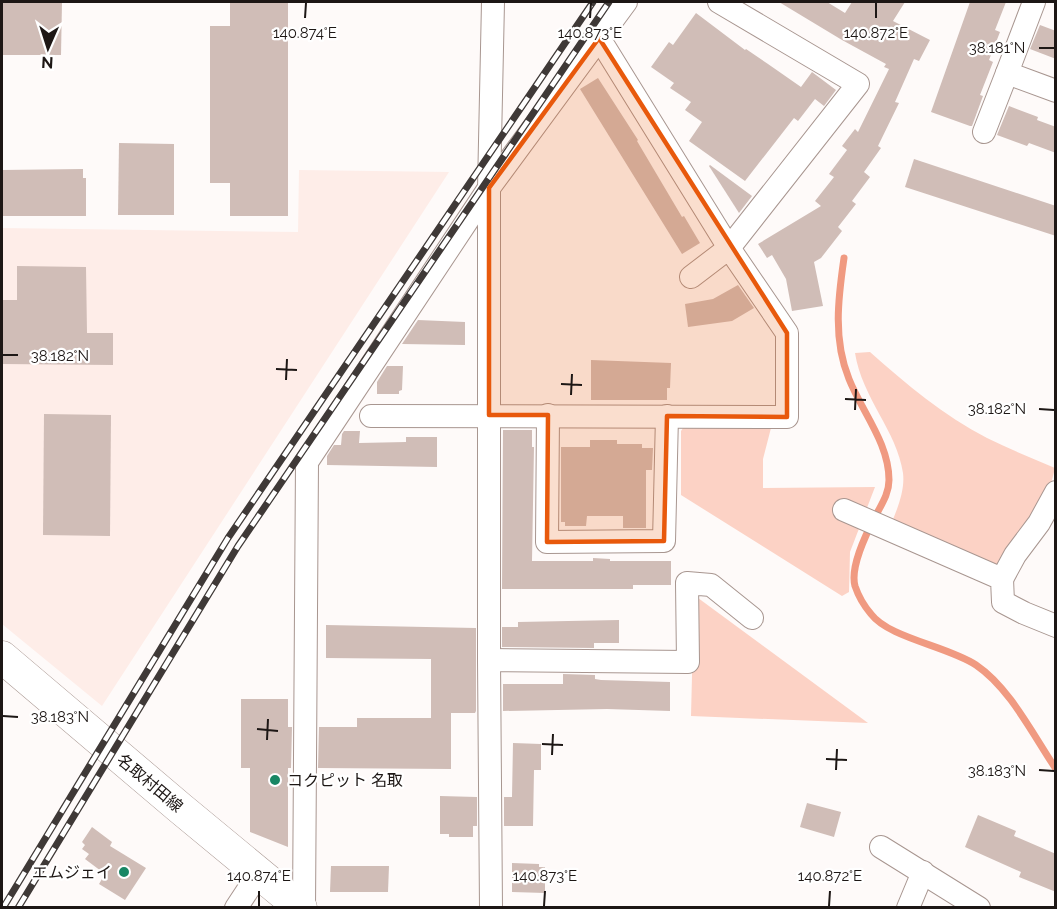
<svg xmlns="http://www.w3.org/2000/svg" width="1057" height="909" font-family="Raleway,'Noto Sans JP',sans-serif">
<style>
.built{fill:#feede8}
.green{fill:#fcd2c5}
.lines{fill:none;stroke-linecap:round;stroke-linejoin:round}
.stream{stroke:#f09a81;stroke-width:7}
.building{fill:#d0bdb7}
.street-casing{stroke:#a89690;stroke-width:24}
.secondary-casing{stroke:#a89690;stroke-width:33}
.street{stroke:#fff;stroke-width:22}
.secondary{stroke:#fff;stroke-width:32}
.rail-casing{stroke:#3f3937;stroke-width:7}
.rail{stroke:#fff;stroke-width:4.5;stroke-dasharray:14;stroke-linecap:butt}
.marked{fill:#e8590c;fill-opacity:0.2;stroke:#e8590c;stroke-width:4.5;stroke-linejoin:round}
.ticks{fill:none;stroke:#1d1715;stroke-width:2}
.poi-dot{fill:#188664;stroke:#fff;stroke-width:2}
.labels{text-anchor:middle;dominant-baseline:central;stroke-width:4.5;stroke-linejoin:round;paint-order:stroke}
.poi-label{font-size:16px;fill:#1d1715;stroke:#fff;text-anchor:start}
.street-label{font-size:16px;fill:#1d1715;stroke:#fff}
.ticks-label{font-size:15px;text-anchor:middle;fill:#1d1715;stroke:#fff;stroke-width:4.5;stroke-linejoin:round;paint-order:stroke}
</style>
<rect width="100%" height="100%" fill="#fefaf9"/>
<!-- built -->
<path class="built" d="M299,170L449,172L102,706L2,624V228L298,232Z"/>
<!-- green -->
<g class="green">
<path d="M870,352C906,384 944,416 987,438C1009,449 1032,458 1055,468L1050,488L999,568L892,522C898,507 905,490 903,473C897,431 862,398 855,353Z"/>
<path d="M685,425L771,428L763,459V488L875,487L850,552L849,592L842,596L681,495V431Z"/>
<path d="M694,595L868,723L691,716Z"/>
</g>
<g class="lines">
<!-- stream -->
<path class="stream" d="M844,258C838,299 833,340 849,379C862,412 889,443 889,480C889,494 881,505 875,517C866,534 850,568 855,586C858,595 865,607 871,614C889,638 947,646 976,665C1010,688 1033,735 1056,769"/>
</g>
<!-- building -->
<g class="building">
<path d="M2,2H62L61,55H2Z"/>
<path d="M230,2H288V216H230V183H210V26H230Z"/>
<path d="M779,2H827L845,13L852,2H905L893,21L930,40L919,61L914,59L895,102L899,103L878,146L881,148L864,172L870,177L852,201L856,204L838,227L842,231L821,258L814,262L823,306L792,311L786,279L772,255L767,258L758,244L821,206L815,201L834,177L829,174L847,150L842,146L855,129L858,132L889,69L884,67L886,64L842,40Z"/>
<path d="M970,2H1006L995,30L1000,32L989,60L993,62L980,95L983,96L972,126H970L931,112Z"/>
<path d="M696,13L745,50L746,49L768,64L801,87L812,72L836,90L824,106L815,99L798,121L794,118L745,181L689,141L702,122L685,110L691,102L670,88L674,83L651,67L669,42L673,45Z"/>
<path d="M1040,25L1056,31V59L1030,49Z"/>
<path d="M598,78L638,140L637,141L682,217L684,216L700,243L682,254L580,89Z"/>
<path d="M1009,106L1038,117L1037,120L1056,127V153L1029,143L1027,146L997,135Z"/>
<path d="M119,143L174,144V215H118Z"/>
<path d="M914,159L1056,206V236L905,187Z"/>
<path d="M710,165L752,196L739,213L709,166Z"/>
<path d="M83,169V178H86V216H2V170Z"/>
<path d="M17,266L86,267L87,333H113V365L2,364V300H17Z"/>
<path d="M738,285L754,308L732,321L688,327L685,304L713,299Z"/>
<path d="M418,320L465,322V345L402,344Z"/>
<path d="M591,360L671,363L670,388H667V400H591Z"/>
<path d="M387,366H403L402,390L399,391V394H377V382Z"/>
<path d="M44,414L111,415L110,536L43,535Z"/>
<path d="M503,430H532V447H534L532,561H593V558L610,559V561H671V585H633V589H502Z"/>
<path d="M344,431H360L359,443L406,442V437H437V467L327,465V456L334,445H341L342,434Z"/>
<path d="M590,440H617V444H642V448H653L652,470H646V528H623V516H587L586,526H565V522H561V447H590Z"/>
<path d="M619,620V643H594V648L502,647V627H518V622Z"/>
<path d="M326,625L476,628V711L475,713H451V769L318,768L319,727H357V718H431V659L326,658Z"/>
<path d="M563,674L595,675V679L601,680L670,682V711L607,709L503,711V684H563Z"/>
<path d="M241,699H288V727H292L291,768H288V847L250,832V768H241Z"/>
<path d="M513,743L541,744V770H534L533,826H504V797H512Z"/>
<path d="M440,796L477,797V826H473V837H449V834H440Z"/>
<path d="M807,803L841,812L834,837L800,827Z"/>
<path d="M978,815L1016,831L1014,836L1056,854V892L1019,877L1021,872L965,847Z"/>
<path d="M92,827L112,842L110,846L146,868L125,900L99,884L105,874L85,859L89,854L82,849L85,845L82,842Z"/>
<path d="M512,863L539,864V867H545V893L512,892Z"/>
<path d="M331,866H389L388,892H330Z"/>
</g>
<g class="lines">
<defs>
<g id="street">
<path d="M1034,2L1007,73L1056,91"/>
<path d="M599,38L729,248L858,84L719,2"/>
<path d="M984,132L1007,73"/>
<path d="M548,415L547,542L664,541L667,416"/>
<path d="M371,416L787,417V333L729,248L691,277"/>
<path d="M844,510L1002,579L1003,602L1024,613L1056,626"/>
<path d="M1002,579L1015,555L1039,523L1056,492"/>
<path d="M489,660V188L626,2"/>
<path d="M881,847L979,908"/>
<path d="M236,908L259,873"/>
<path d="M304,908L307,462L489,188L493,2"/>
<path d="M491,908L489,660L688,662L687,583L711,585L752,618"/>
<path d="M908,908L923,872"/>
</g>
<path id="secondary" d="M2,657L180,808L301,908"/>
</defs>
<!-- street casing -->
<use href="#street" class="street-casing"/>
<!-- secondary casing -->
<use href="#secondary" class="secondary-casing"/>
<!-- street -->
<use href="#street" class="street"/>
<!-- secondary -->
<use href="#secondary" class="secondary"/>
<defs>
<g id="rail">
<path d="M3,908L228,538L593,2"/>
<path d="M18,908L238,546L609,2"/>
</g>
</defs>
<!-- rail casing -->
<use href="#rail" class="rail-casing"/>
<!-- rail -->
<use href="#rail" class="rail"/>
</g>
<!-- marked area -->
<path class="marked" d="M599,38L787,333V417L667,416L664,541L547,542L548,415H489V188Z"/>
<!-- ticks -->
<path class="ticks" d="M305,18L306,3M590,18L591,3M876,18V3M1039,48H1054M3,355H18M276,369L297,370M286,380L287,359M561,384L582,385M571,395L572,374M845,399L866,400M1039,409L1054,410M855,410L856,389M3,716L18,717M257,729L278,731M267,740L268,719M542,744L563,745M552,755L553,734M826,759L847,760M836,770L837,749M1039,770L1054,771M259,906V891M544,906L545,891M829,906L830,891"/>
<!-- markers -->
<g class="poi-dot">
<circle cx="275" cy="780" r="6"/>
<circle cx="124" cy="872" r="6"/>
</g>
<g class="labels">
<!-- poi labels -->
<g class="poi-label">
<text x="287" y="780">コクピット 名取</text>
<text x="112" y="872" text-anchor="end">エムジェイ</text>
</g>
<!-- street labels -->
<g class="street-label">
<text transform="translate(150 783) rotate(40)">名取村田線</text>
</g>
</g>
<g class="ticks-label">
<text x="305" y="38">140.874°E</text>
<text x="590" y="38">140.873°E</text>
<text x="876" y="38">140.872°E</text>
<text x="997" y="53">38.181°N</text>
<text x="60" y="361">38.182°N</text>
<text x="997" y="414">38.182°N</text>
<text x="60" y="722">38.183°N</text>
<text x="997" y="776">38.183°N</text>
<text x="259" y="881">140.874°E</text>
<text x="545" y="881">140.873°E</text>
<text x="830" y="881">140.872°E</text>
</g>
<!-- border -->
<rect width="1057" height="909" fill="none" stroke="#1d1715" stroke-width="6"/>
<!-- north arrow -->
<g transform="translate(48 48) rotate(183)" stroke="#ffffff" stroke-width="4.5" paint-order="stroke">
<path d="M0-4.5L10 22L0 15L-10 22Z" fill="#1d1715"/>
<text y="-9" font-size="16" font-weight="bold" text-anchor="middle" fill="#1d1715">N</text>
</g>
</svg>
